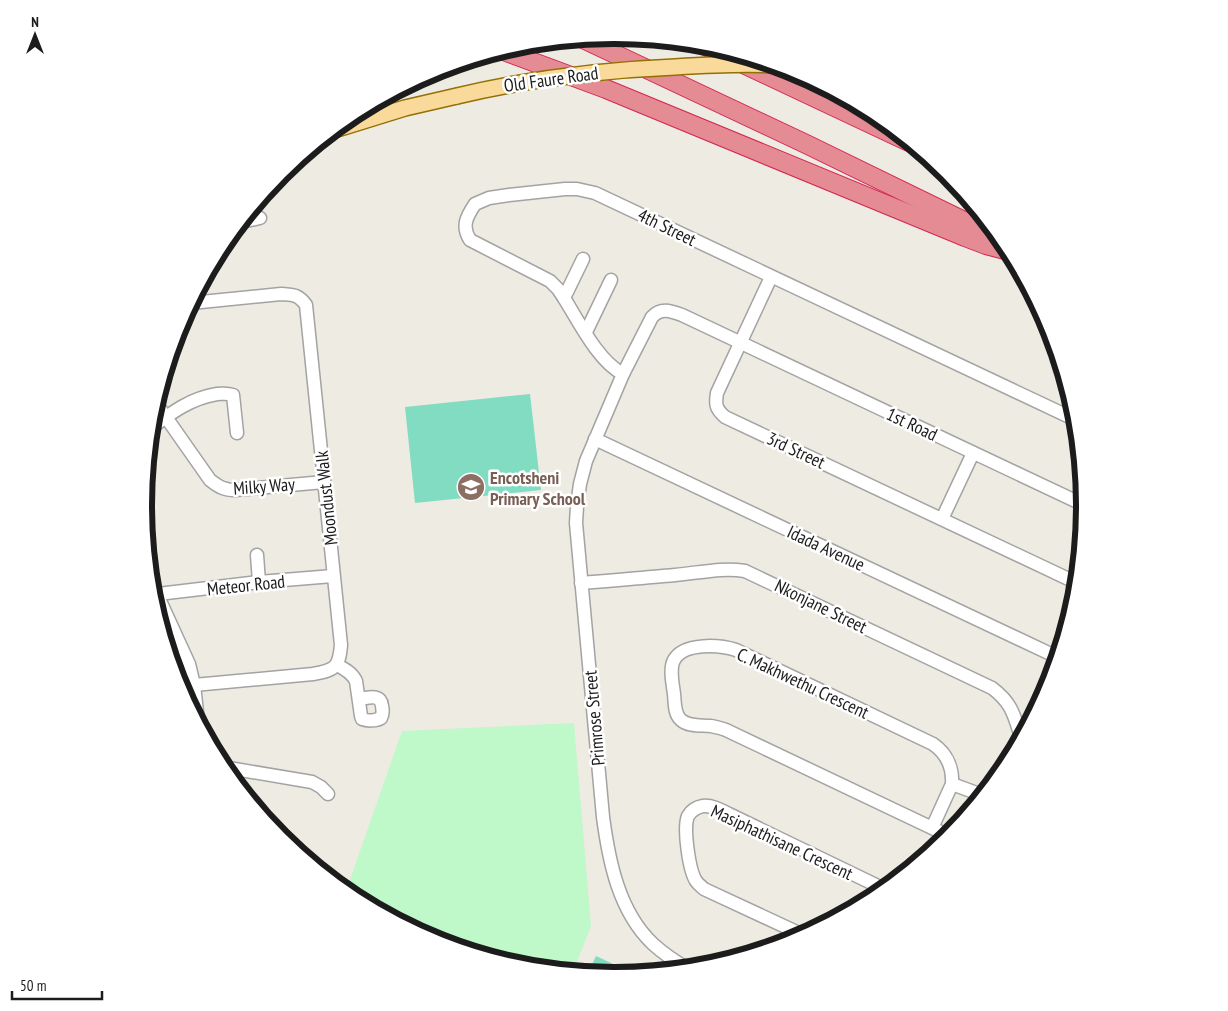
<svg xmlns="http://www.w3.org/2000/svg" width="1228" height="1011" font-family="'PT Sans Narrow',sans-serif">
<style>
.park{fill:#bff8c9}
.pitch{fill:#81dcc1}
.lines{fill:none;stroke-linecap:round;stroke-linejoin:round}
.minor-casing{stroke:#a3a3a3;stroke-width:15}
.major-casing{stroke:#927003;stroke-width:18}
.highway-casing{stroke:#d42752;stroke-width:20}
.minor{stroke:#fff;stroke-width:12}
.major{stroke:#fada9b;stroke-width:15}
.highway{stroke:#e48b93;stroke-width:18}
.major-bridge-casing{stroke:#927003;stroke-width:18;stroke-linecap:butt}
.major-bridge{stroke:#fada9b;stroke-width:15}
.labels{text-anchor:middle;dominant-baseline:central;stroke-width:5;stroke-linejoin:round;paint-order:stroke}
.street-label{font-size:18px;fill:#1c1c1c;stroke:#fff}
.education-label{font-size:18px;font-weight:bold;fill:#785e54;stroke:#fff;text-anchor:start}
.rim{fill:none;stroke:#1c1c1c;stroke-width:6}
</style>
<rect width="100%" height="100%" fill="#eeebe2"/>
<!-- park -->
<path class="park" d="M574,723L591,926L573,972L553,970L535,961L532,968L522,967L434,940L352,897L346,891L402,731Z"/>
<!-- pitch -->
<g class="pitch">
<path d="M530,394L541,490L415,503L405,407Z"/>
<path d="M596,956L635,974L614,976L588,973Z"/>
</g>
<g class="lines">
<defs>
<g id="minor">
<path d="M241,222L260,218"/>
<path d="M771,277L717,393C715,405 716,409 725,417L1077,583"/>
<path d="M564,298L583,259"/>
<path d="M191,303L281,294C293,295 298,294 306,305L341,645C339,668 335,670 313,674L194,685"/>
<path d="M586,332L611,280"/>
<path d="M623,374C598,361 579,322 564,298L558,289L550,281L470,240C461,226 467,216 475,204L489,198L509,195L565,189H577L595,193L1076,420"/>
<path d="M156,403L210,480C219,487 224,490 235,490L324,482"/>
<path d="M151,428C171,413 191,398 217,394C223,394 227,393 233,395L237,433"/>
<path d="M595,439L1057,657"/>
<path d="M942,519L973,453"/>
<path d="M257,555L259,582"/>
<path d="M151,581L189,664L194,685L198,721"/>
<path d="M581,583C613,580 644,578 675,575C699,573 722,567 745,571L992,688C1012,703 1014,715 1021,737"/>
<path d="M158,594L259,582L333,576"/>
<path d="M337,665C345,669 352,673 356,681L361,716L362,719C367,721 376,721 381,718C383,714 383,710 382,706C381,693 368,698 359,699"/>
<path d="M223,767L312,782L321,787L328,794"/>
<path d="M952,784L982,795"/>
<path d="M932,828L952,784C953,767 946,753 933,744L736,650C720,645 684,642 674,660C669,669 673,685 674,694C675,703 674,714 681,720C689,727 701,725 711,726C716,727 721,728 726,730L949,836"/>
<path d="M803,935L704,889C701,886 698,884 696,881C689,870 683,828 688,816C691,811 697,807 703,806C712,805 721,810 729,814L884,889"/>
<path d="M688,969C676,962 664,954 653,944C619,912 609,862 603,817L576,523L577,506L580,484L586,461L623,374L652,317C661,307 671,311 682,315L1084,505"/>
</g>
<path id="major" d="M334,130L405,108L457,96"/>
<g id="highway">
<path d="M581,38L806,144L1001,239"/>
<path d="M701,44L909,142"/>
<path d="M501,50L606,89L965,237L986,245L1009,251"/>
</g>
</defs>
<!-- minor casing -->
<use href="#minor" class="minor-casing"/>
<!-- major casing -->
<use href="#major" class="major-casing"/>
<!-- highway casing -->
<use href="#highway" class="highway-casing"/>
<!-- minor -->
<use href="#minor" class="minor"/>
<!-- major -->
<use href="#major" class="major"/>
<!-- highway -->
<use href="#highway" class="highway"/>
<defs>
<path id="major-bridge" d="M457,96C528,79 602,70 675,67C708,65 741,63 774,65"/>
</defs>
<!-- major-bridge casing -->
<use href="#major-bridge" class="major-bridge-casing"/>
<!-- major-bridge -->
<use href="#major-bridge" class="major-bridge"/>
</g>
<!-- icons -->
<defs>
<symbol id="school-disc" viewBox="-11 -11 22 22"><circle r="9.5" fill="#8d6e63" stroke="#fff"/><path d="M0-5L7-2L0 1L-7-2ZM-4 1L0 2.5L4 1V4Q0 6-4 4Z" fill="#fff"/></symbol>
</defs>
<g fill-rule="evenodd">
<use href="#school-disc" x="455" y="471" width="32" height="32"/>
</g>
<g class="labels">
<!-- street labels -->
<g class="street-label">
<text transform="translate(551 79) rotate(-8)">Old Faure Road</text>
<text transform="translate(667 227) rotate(26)">4th Street</text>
<text transform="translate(912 424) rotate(25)">1st Road</text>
<text transform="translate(796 450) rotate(25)">3rd Street</text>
<text transform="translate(264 486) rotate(-4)">Milky Way</text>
<text transform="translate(326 498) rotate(-96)">Moondust Walk</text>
<text transform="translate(826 548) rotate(25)">Idada Avenue</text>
<text transform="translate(246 585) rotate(-6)">Meteor Road</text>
<text transform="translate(821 606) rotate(26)">Nkonjane Street</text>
<text transform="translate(803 683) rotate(25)">C. Makhwethu Crescent</text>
<text transform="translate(594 718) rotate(-95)">Primrose Street</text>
<text transform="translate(782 842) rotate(25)">Masiphathisane Crescent</text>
</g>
<!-- education labels -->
<g class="education-label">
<text x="490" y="477">Encotsheni<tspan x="490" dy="21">Primary School</tspan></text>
</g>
</g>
<!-- crop -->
<path d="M0 0H1228V1011H0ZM613 44H615A461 461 0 0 1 1076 505V506A461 461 0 0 1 615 967H613A461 461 0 0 1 152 506V505A461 461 0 0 1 613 44Z" fill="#fff" fill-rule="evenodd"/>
<path class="rim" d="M613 44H615A461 461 0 0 1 1076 505V506A461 461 0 0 1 615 967H613A461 461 0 0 1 152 506V505A461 461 0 0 1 613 44Z"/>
<!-- north arrow -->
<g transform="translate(35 35)" stroke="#ffffff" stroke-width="4" paint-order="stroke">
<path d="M0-4L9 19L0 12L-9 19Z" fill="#1c1c1c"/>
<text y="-8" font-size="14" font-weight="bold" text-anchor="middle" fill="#1c1c1c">N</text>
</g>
<!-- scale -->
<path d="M12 991v8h90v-8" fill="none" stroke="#1c1c1c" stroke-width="2.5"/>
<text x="20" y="991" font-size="15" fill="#1c1c1c" stroke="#ffffff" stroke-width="4" paint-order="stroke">50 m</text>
</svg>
